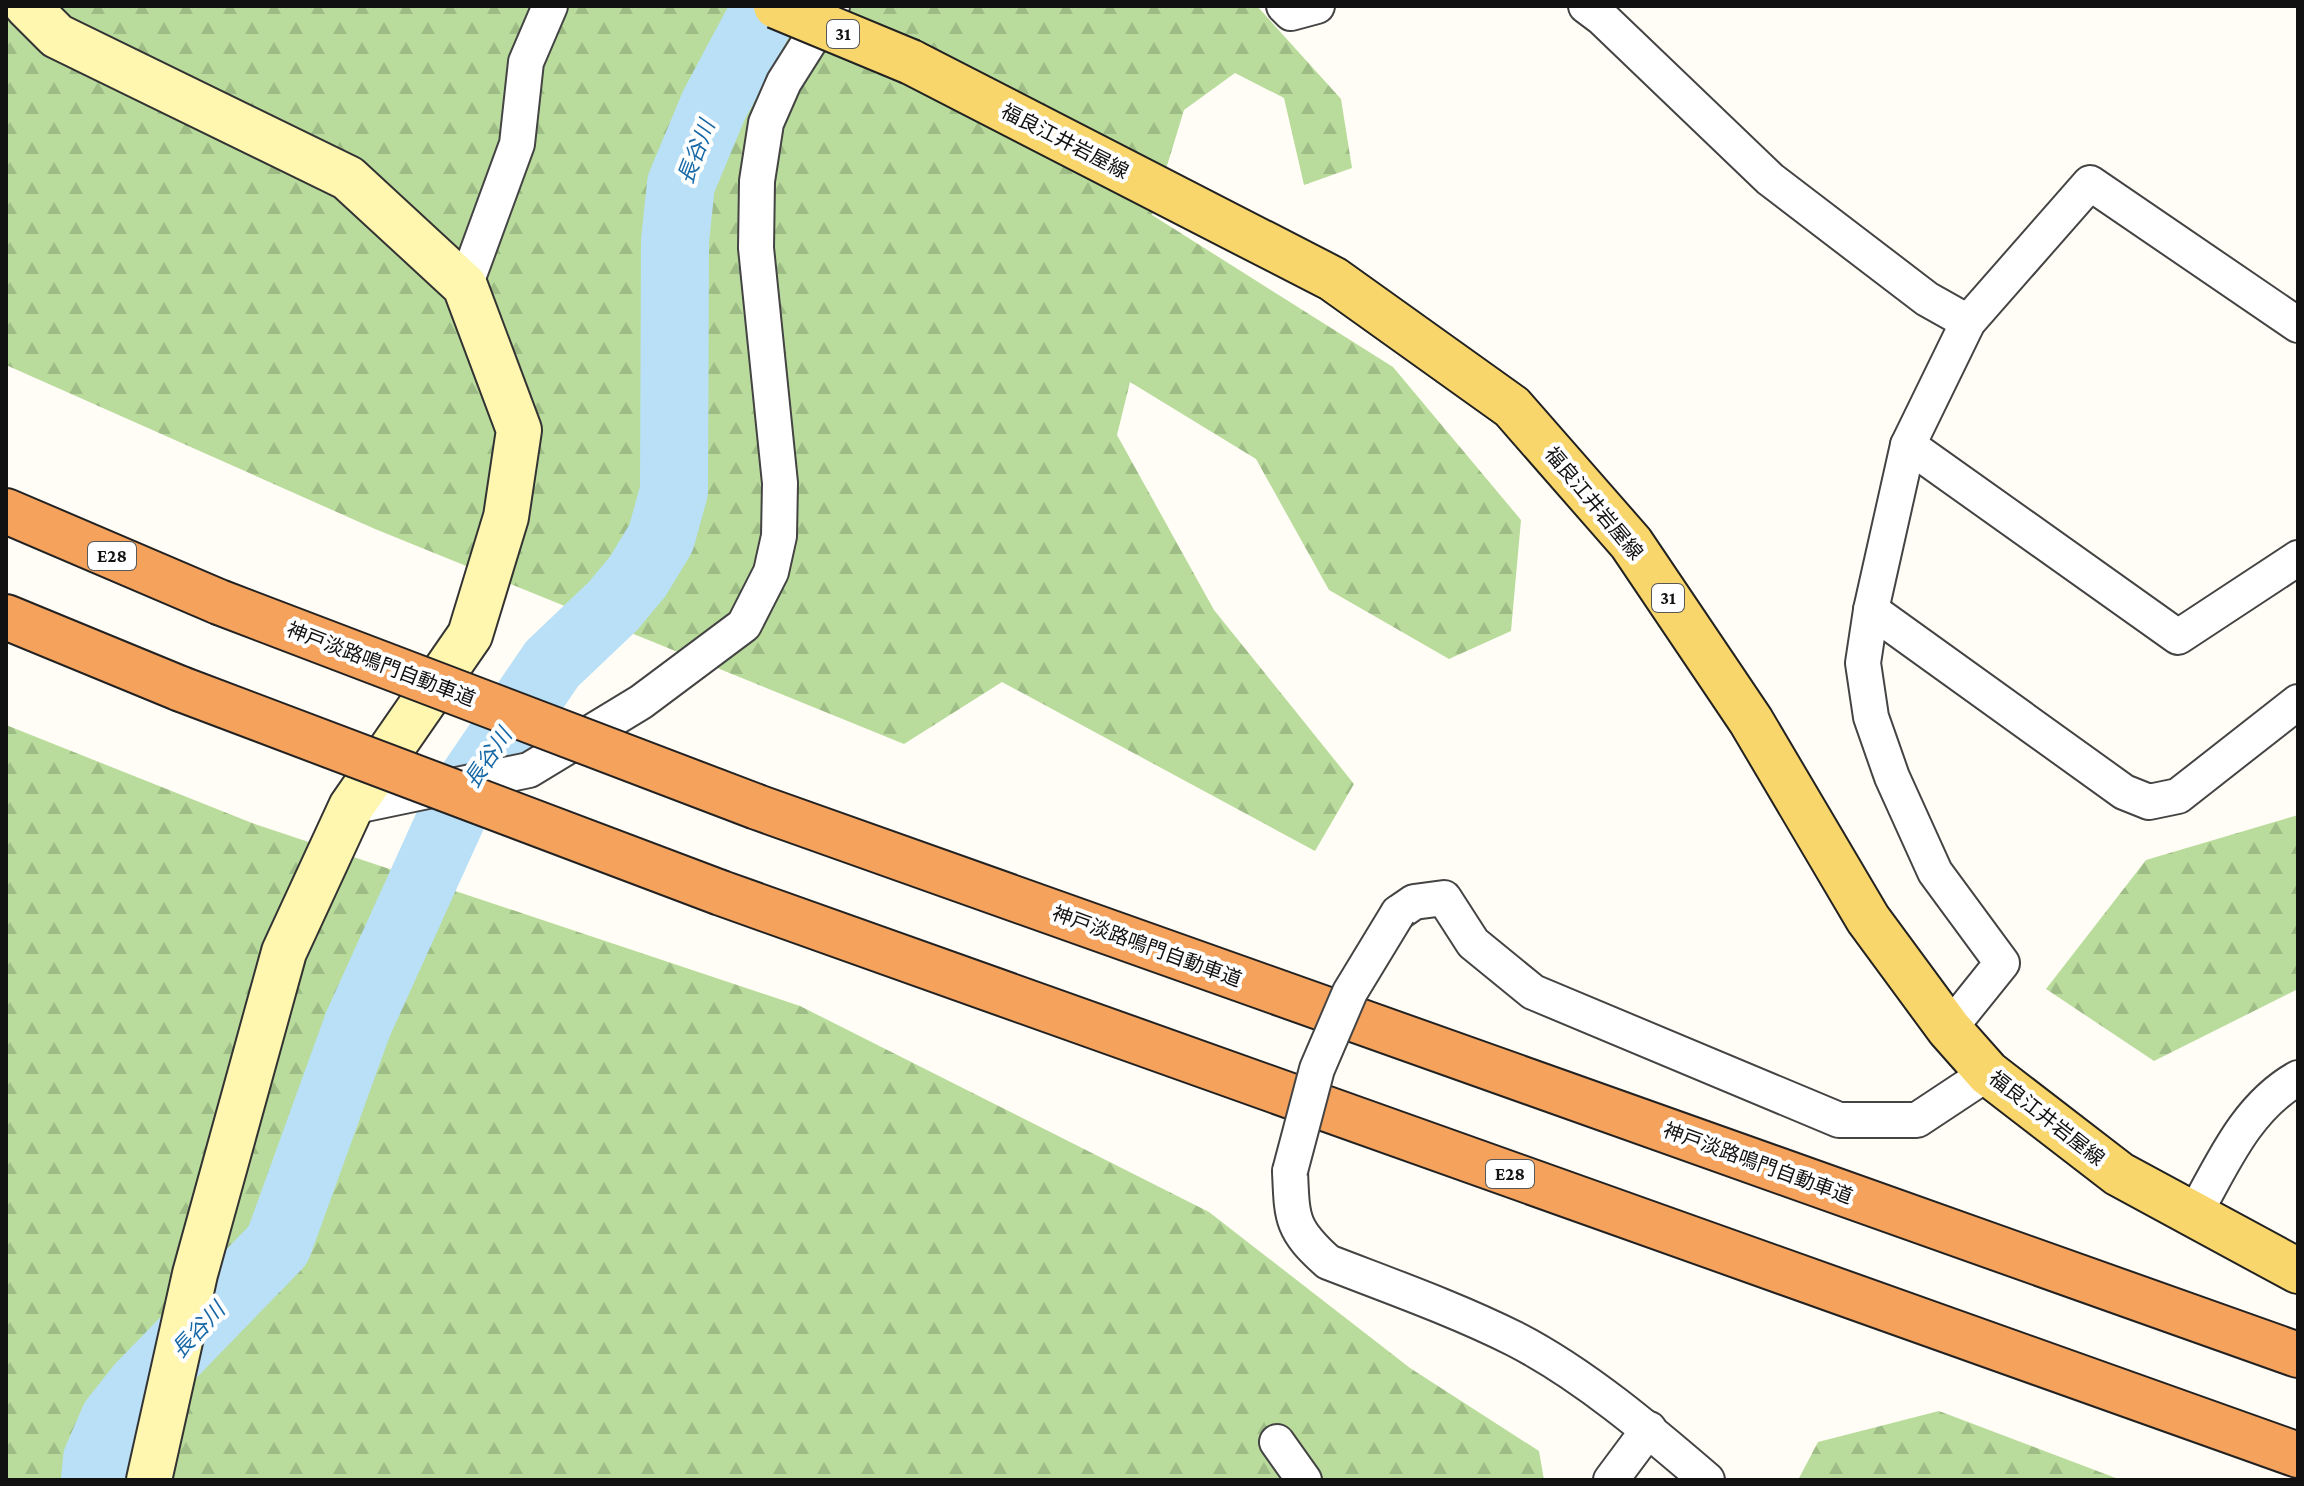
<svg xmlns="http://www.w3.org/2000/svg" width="2304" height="1486" font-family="'Crimson Pro','Noto Sans JP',serif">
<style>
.forest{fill:url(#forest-firs)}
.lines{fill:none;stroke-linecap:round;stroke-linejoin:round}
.river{stroke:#b9e0f7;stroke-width:68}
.street-casing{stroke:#444;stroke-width:38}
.secondary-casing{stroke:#333;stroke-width:48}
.primary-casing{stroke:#222;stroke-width:48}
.highway-casing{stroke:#222;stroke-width:48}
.street{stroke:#fff;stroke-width:34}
.secondary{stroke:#fff6b0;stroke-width:44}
.primary{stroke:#f9d66b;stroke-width:44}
.highway{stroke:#f5a25d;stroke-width:44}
.street-bridge-casing{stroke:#444;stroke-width:38;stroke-linecap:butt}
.primary-bridge-casing{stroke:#222;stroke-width:48;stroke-linecap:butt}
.highway-bridge-casing{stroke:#222;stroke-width:48;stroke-linecap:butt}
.street-bridge{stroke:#fff;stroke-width:34}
.primary-bridge{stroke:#f9d66b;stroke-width:44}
.highway-bridge{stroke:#f5a25d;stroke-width:44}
.labels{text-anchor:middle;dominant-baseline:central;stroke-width:8;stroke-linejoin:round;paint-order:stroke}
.shield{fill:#fff;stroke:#585858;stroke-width:2}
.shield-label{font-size:18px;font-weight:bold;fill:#111}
.street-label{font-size:20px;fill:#111;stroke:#fff}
.water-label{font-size:22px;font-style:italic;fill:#1768a6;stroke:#fff}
</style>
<defs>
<pattern id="forest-firs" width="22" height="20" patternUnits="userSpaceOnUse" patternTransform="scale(2)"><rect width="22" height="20" fill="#b9dc9c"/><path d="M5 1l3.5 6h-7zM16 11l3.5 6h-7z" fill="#9ebc85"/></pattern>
</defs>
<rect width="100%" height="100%" fill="#fffdf5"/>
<!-- forest -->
<g class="forest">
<path d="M6,6H1257L1341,99L1352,168L1304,185L1284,98L1235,73L1184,110L1152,215L1393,367L1521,520L1511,631L1449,659L1329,590L1256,459L1130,382L1117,435L1214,610L1354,784L1315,851L1002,682L904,744L375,529L6,365Z"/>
<path d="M6,725L252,823L800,1006L1209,1212L1410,1368L1539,1451L1544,1480H6Z"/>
<path d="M2298,815V989L2154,1061L2046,989L2146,860Z"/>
<path d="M1939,1411L2121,1480H1798L1818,1442Z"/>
</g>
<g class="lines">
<!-- river -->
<path class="river" d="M95,1480L97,1459L114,1420L141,1386L278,1245L358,1024L460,799L552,664L613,606L638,576L661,538L674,491L675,241L681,184L714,105L767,6"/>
<defs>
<g id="street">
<path d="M1284,6L1291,13L1317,6"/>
<path d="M1586,6L1602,18L1770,179L1927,299L1968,322"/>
<path d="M465,286L517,144L526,62L550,6"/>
<path d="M1908,445L2178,637L2298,558"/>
<path d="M1871,610L2124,792L2149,802L2178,796L2298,702"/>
<path d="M351,807L529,770L641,702L744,625L771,572L779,536L780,483L756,248L757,181L766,123L784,82L832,6"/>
<path d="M1398,913L1414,902L1444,898L1473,943L1533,992L1839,1120H1917L1988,1073"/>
<path d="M1949,1029L2002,963L1935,872L1892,777L1871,717L1863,663L1871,610L1908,445L1968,322L2090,183L2298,325"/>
<path d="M1290,1171C1292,1219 1291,1229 1328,1262C1390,1286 1455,1309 1515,1339C1583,1374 1649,1430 1707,1480"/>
<path d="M2194,1215C2222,1165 2246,1107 2298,1078"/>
<path d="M1277,1442L1304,1480"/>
<path d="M1611,1480L1649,1429"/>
</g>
<path id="secondary" d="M27,6L57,36L348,178L465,286L519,430L506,517L470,635L351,807L284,952L195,1274L149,1480"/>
<path id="primary" d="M911,62L1333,279L1512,407L1631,543L1751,721L1868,919L1949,1029L1988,1073L2119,1174L2298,1271"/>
<g id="highway">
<path d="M6,511L219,602"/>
<path d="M6,617L181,689"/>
<path d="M757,807L2298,1355"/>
<path d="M721,893L2298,1455"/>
</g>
</defs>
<!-- street casing -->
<use href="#street" class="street-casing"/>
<!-- secondary casing -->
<use href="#secondary" class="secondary-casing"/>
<!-- primary casing -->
<use href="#primary" class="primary-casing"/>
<!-- highway casing -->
<use href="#highway" class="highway-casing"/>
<!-- street -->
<use href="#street" class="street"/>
<!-- secondary -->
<use href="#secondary" class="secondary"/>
<!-- primary -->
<use href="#primary" class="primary"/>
<!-- highway -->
<use href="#highway" class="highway"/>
<defs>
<path id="street-bridge" d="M1290,1171L1317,1069L1350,992L1398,913"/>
<path id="primary-bridge" d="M776,6L911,62"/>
<g id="highway-bridge">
<path d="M219,602L757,807"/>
<path d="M181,689L721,893"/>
</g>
</defs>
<!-- street-bridge casing -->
<use href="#street-bridge" class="street-bridge-casing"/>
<!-- primary-bridge casing -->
<use href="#primary-bridge" class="primary-bridge-casing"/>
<!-- highway-bridge casing -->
<use href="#highway-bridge" class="highway-bridge-casing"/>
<!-- street-bridge -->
<use href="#street-bridge" class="street-bridge"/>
<!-- primary-bridge -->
<use href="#primary-bridge" class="primary-bridge"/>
<!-- highway-bridge -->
<use href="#highway-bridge" class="highway-bridge"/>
</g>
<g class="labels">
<!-- shield labels -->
<g class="shield">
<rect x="827" y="20" width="32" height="28" rx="6"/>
<rect x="88" y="542" width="48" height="28" rx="6"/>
<rect x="1652" y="584" width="32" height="28" rx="6"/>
<rect x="1486" y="1160" width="48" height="28" rx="6"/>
</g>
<g class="shield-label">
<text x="843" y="34">31</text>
<text x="112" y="556">E28</text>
<text x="1668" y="598">31</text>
<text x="1510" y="1174">E28</text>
</g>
<!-- street labels -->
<g class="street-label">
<text transform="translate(1065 141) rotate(27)">福良江井岩屋線</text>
<text transform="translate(1594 503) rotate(50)">福良江井岩屋線</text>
<text transform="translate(381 664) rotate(21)">神戸淡路鳴門自動車道</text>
<text transform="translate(1147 946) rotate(20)">神戸淡路鳴門自動車道</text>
<text transform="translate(2047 1118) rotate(38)">福良江井岩屋線</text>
<text transform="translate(1758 1163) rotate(20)">神戸淡路鳴門自動車道</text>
</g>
<!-- water labels -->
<g class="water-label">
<text transform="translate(696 152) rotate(-69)">長谷川</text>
<text transform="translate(488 758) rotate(-56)">長谷川</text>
<text transform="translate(198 1330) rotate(-47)">長谷川</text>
</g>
</g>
<!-- border -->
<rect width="2304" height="1486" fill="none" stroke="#111111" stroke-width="16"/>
</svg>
